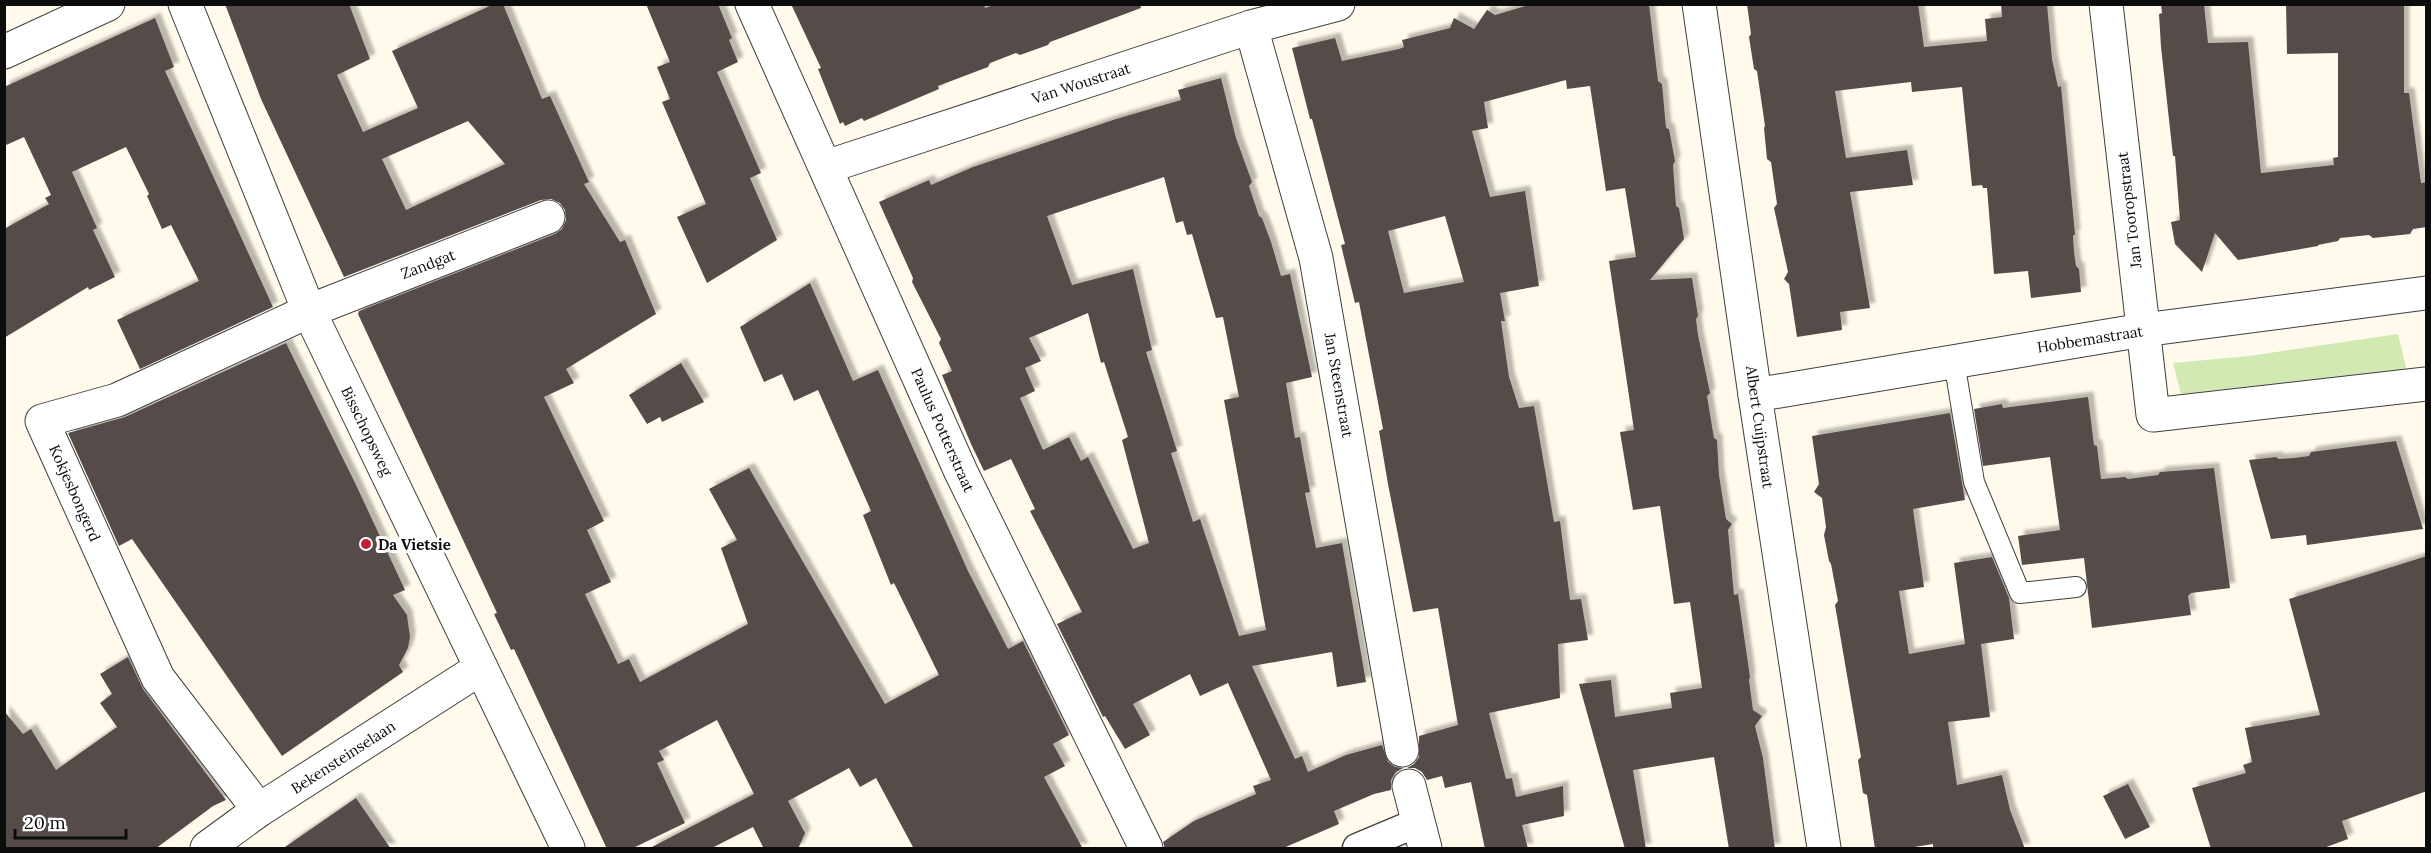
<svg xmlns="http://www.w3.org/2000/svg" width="2431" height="853" font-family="Lora,serif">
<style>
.green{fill:#d3e9b4}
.building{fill:#554c48;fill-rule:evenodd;filter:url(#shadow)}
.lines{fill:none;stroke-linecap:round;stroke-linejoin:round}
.service-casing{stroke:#3f3f3f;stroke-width:22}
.pedestrian-casing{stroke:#3f3f3f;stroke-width:31}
.minor-casing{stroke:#3f3f3f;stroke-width:35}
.service{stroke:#fff;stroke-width:20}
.pedestrian{stroke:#fff;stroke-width:28}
.minor{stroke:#fff;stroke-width:33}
.poi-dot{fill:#be2232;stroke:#fff;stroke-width:2}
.labels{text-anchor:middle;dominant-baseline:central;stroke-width:6;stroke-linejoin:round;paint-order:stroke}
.street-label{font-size:15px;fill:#0c0c0c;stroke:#fff}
.poi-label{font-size:15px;font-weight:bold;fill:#0c0c0c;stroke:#fff;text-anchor:start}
</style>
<defs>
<filter id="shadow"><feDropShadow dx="5.5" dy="-5.5" stdDeviation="1.5" flood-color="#0004"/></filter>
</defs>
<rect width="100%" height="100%" fill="#fffaeb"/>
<!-- green -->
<path class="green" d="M2398,334L2409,379L2184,406L2173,363L2249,356Z"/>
<!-- building -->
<g class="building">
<path d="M225,4H349L370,59L337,75L363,132L418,108L392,51L494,4H503L542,99L550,96L589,182L584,184L620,242L625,240L656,314L566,369L574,383L544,397L604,521L587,530L611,582L585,594L618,664L629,659L640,682L748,624L721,548L737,540L709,489L749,468L885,704L939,675L894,583L891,585L863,515L871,511L818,390L794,401L782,374L764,382L740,327L810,283L853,381L878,370L968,571L1008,649L1023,641L1069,735L1053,744L1065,766L1044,777L1083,849H914L876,778L860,787L849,768L788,801L805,833L798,849H764L753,827L710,849H648L754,794L717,720L659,751L664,760L657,763L685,823L631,849H607L514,649L511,650L494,614L497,613L358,314L359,311L555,234L562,229L566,220L565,210L560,203L551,199L541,200L344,277L261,99ZM468,121L505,164L406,210L382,159Z"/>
<path d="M646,4H718L732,38L729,40L738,62L717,72L761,173L750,178L777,240L707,283L677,217L706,204L662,102L670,99L657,67L670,62Z"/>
<path d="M791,4H984L985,8L996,4H1140L1141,8L1050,42L1048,45L1020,55L1016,53L990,63L988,67L938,86L939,89L864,121L862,118L845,126L843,122L840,124L818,69L821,68Z"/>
<path d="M1532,4H1649L1658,81L1662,84L1666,128L1669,129L1675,161L1673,165L1676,206L1679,208L1684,239L1650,280L1692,278L1698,316L1696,319L1698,335L1710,393L1707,396L1714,438L1717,440L1719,475L1726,519L1732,524L1728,530L1734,595L1738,594L1750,677L1749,680L1753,710L1762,716L1755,726L1763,758L1775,849H1729L1714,757L1633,770L1646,849H1625L1579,684L1611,680L1615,717L1672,708L1670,693L1702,688L1690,602L1674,604L1660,506L1633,510L1620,432L1634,430L1609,261L1636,257L1625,188L1606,191L1590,86L1567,89L1566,80L1484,102L1488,128L1472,131L1490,197L1525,191L1539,286L1500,293L1505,321H1501L1509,377L1519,408L1534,406L1554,522L1560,521L1570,600L1581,599L1588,640L1558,644L1560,698L1489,713L1506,779L1512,778L1516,797L1563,786L1564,816L1522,825L1528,849H1485L1471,782L1445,788L1442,776L1427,780L1422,772L1415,768H1407L1414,764L1419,757V736L1458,725L1438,608L1413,612L1388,484L1379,431L1383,429L1359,302L1355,303L1341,245L1345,244L1312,119H1310L1292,48L1335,38L1342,61L1399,49L1404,47L1402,40L1450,28L1454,18L1474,29L1487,10L1495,15ZM1445,216L1464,282L1404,293L1388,231Z"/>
<path d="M1747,4H1918L1924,47L1987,41L1985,19L2002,17L2001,4H2047L2052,59L2058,87L2061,86L2075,234L2073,236L2074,252L2076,266L2079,269L2081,292L2031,298L2028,271L1994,274L1987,188H1983L1982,185L1972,186L1962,87L1912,92L1911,82L1835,91L1846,158L1907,150L1913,185L1850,192L1870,308L1840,312L1842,330L1797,337L1789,284L1784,279L1788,272L1774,208L1777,204L1771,162L1767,159L1764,128L1765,126L1757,71L1754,69L1749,37L1751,34Z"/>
<path d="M2161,4H2204L2208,43L2248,42L2261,173L2334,165L2333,158L2338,157V53L2287,54L2286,4H2404V93H2409L2421,183L2427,182V227L2413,229L2410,234L2373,238L2369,235L2340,238L2338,241L2318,245V246L2238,260L2215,233L2202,272L2175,244L2171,222L2180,220L2175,156H2173L2161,47L2159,14L2162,13Z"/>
<path d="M155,18L174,67L165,71L273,307L140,369L117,320L199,281L171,225L162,229L147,196L149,194L126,147L72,172L97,228L93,230L115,277L89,290L88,287L4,338V229L49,204L45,198L51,195L24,137L4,146V87Z"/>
<path d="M1221,78L1236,138L1252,182L1249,186L1259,216L1262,218L1271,242L1281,276L1290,274L1312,377L1286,383L1295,438L1300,437L1305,465L1310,492L1305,493L1316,548L1342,543L1366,682L1337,687L1332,652L1252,666L1295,759L1302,756L1308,772L1346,755L1382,745L1388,762L1395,767L1403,768L1396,772L1391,780V790L1374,794L1334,811L1339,824L1281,849H1165L1163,842L1194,821L1256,794L1253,786L1271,780L1228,683L1200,696L1190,674L1133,704L1150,735L1125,749L1105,716L1103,717L1057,624L1082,612L1030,511L1035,509L1011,459L984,471L971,444L942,375L952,371L939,343L941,339L912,282L913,278L879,202L929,180L931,185L973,167L1116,119L1181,100L1178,90ZM1164,177L1176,223L1183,221L1187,235L1192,234L1216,318L1223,317L1239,397L1224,400L1266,630L1239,636L1200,519L1193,522L1171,453L1177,451L1146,352L1152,350L1133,269L1072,285L1047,216ZM1088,313L1101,363L1104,362L1128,437L1122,440L1149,543L1133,549L1088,457L1081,461L1069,437L1043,450L1020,398L1035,391L1025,368L1041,361L1029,338Z"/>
<path d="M286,343L357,487L405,590L393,595L407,615L410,637L408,648L399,665L403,672L282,756L132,539L119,546L68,433L125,417Z"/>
<path d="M681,363L704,402L662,422L660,417L647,424L629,395Z"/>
<path d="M2088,397L2094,445L2097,446L2101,479L2125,477L2128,479L2158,475L2160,472L2214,468L2230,588L2191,593L2188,596L2191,615L2092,628L2084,558L2022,565L2018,536L2060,530L2050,457L1983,466L1974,409L2002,404L2003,408Z"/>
<path d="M1950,413L1965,500L1913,509L1924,587L1899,591L1909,654L1965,644L1954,563L1992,557L2009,598L2014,639L1981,644L1990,717L1948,722L1957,785L2002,775L2010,810L2025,849H1933V844L1902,849H1875L1867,795L1863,793L1858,760L1861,757L1835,605L1838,601L1831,564L1829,561L1824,535L1826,527L1822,498L1814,492L1819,484L1812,436Z"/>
<path d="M2396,441L2423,529L2307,545L2306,535L2271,539L2249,460L2276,457L2279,459L2294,458L2309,456L2311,452Z"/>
<path d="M2427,556V791L2342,821L2348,839L2321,849H2211L2192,788L2246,773L2243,765L2252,762L2245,728L2320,715L2289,599Z"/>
<path d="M128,657L143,689L226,800L213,806L155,849H4V711L23,734L31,729L56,770L117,727L100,703L112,694L100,674Z"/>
<path d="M2128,784L2150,827L2125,839L2103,796Z"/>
<path d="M356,798L391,849H282Z"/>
</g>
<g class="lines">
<defs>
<path id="service" d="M1954,361L1974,482L2020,593L2076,587"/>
<path id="pedestrian" d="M1357,848L1419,822"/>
<g id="minor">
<path d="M185,4L309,311L568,848"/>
<path d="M752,4L961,472L1146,848"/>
<path d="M1699,4L1755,395L1824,848"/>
<path d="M2106,4L2153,415L2426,384"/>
<path d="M1251,27L1316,258L1402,750"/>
<path d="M4,52L108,4"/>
<path d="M826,167L1251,27L1338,4"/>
<path d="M1755,395L2143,330L2426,293"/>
<path d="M1409,786L1425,848"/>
<path d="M259,810L158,678L42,421L117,400L309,311L548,217"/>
<path d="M207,848L259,810L481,668"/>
</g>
</defs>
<!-- service casing -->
<use href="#service" class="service-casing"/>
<!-- pedestrian casing -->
<use href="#pedestrian" class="pedestrian-casing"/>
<!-- minor casing -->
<use href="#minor" class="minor-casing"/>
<!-- service -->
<use href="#service" class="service"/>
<!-- pedestrian -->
<use href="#pedestrian" class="pedestrian"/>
<!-- minor -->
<use href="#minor" class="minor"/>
</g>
<!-- markers -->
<circle class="poi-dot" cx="366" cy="544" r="6"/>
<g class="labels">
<!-- street labels -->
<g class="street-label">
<text transform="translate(1081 83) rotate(-18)">Van Woustraat</text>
<text transform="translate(2129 210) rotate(-97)">Jan Tooropstraat</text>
<text transform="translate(428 264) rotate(-21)">Zandgat</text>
<text transform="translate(2090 339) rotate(-9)">Hobbemastraat</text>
<text transform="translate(1339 385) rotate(80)">Jan Steenstraat</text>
<text transform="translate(1760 427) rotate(82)">Albert Cuijpstraat</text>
<text transform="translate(943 430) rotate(66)">Paulus Potterstraat</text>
<text transform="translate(367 431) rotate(64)">Bisschopsweg</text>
<text transform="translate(75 493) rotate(66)">Kokjesbongerd</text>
<text transform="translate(343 757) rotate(-33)">Bekensteinselaan</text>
</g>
<!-- poi labels -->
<g class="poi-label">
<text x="378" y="544">Da Vietsie</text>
</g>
</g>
<!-- border -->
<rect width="2431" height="853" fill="none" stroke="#0c0c0c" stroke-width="12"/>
<!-- scale -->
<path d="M15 829v9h111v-9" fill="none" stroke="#0c0c0c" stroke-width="3"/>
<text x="24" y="829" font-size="18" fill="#0c0c0c" stroke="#ffffff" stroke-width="4.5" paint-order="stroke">20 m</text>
</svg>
